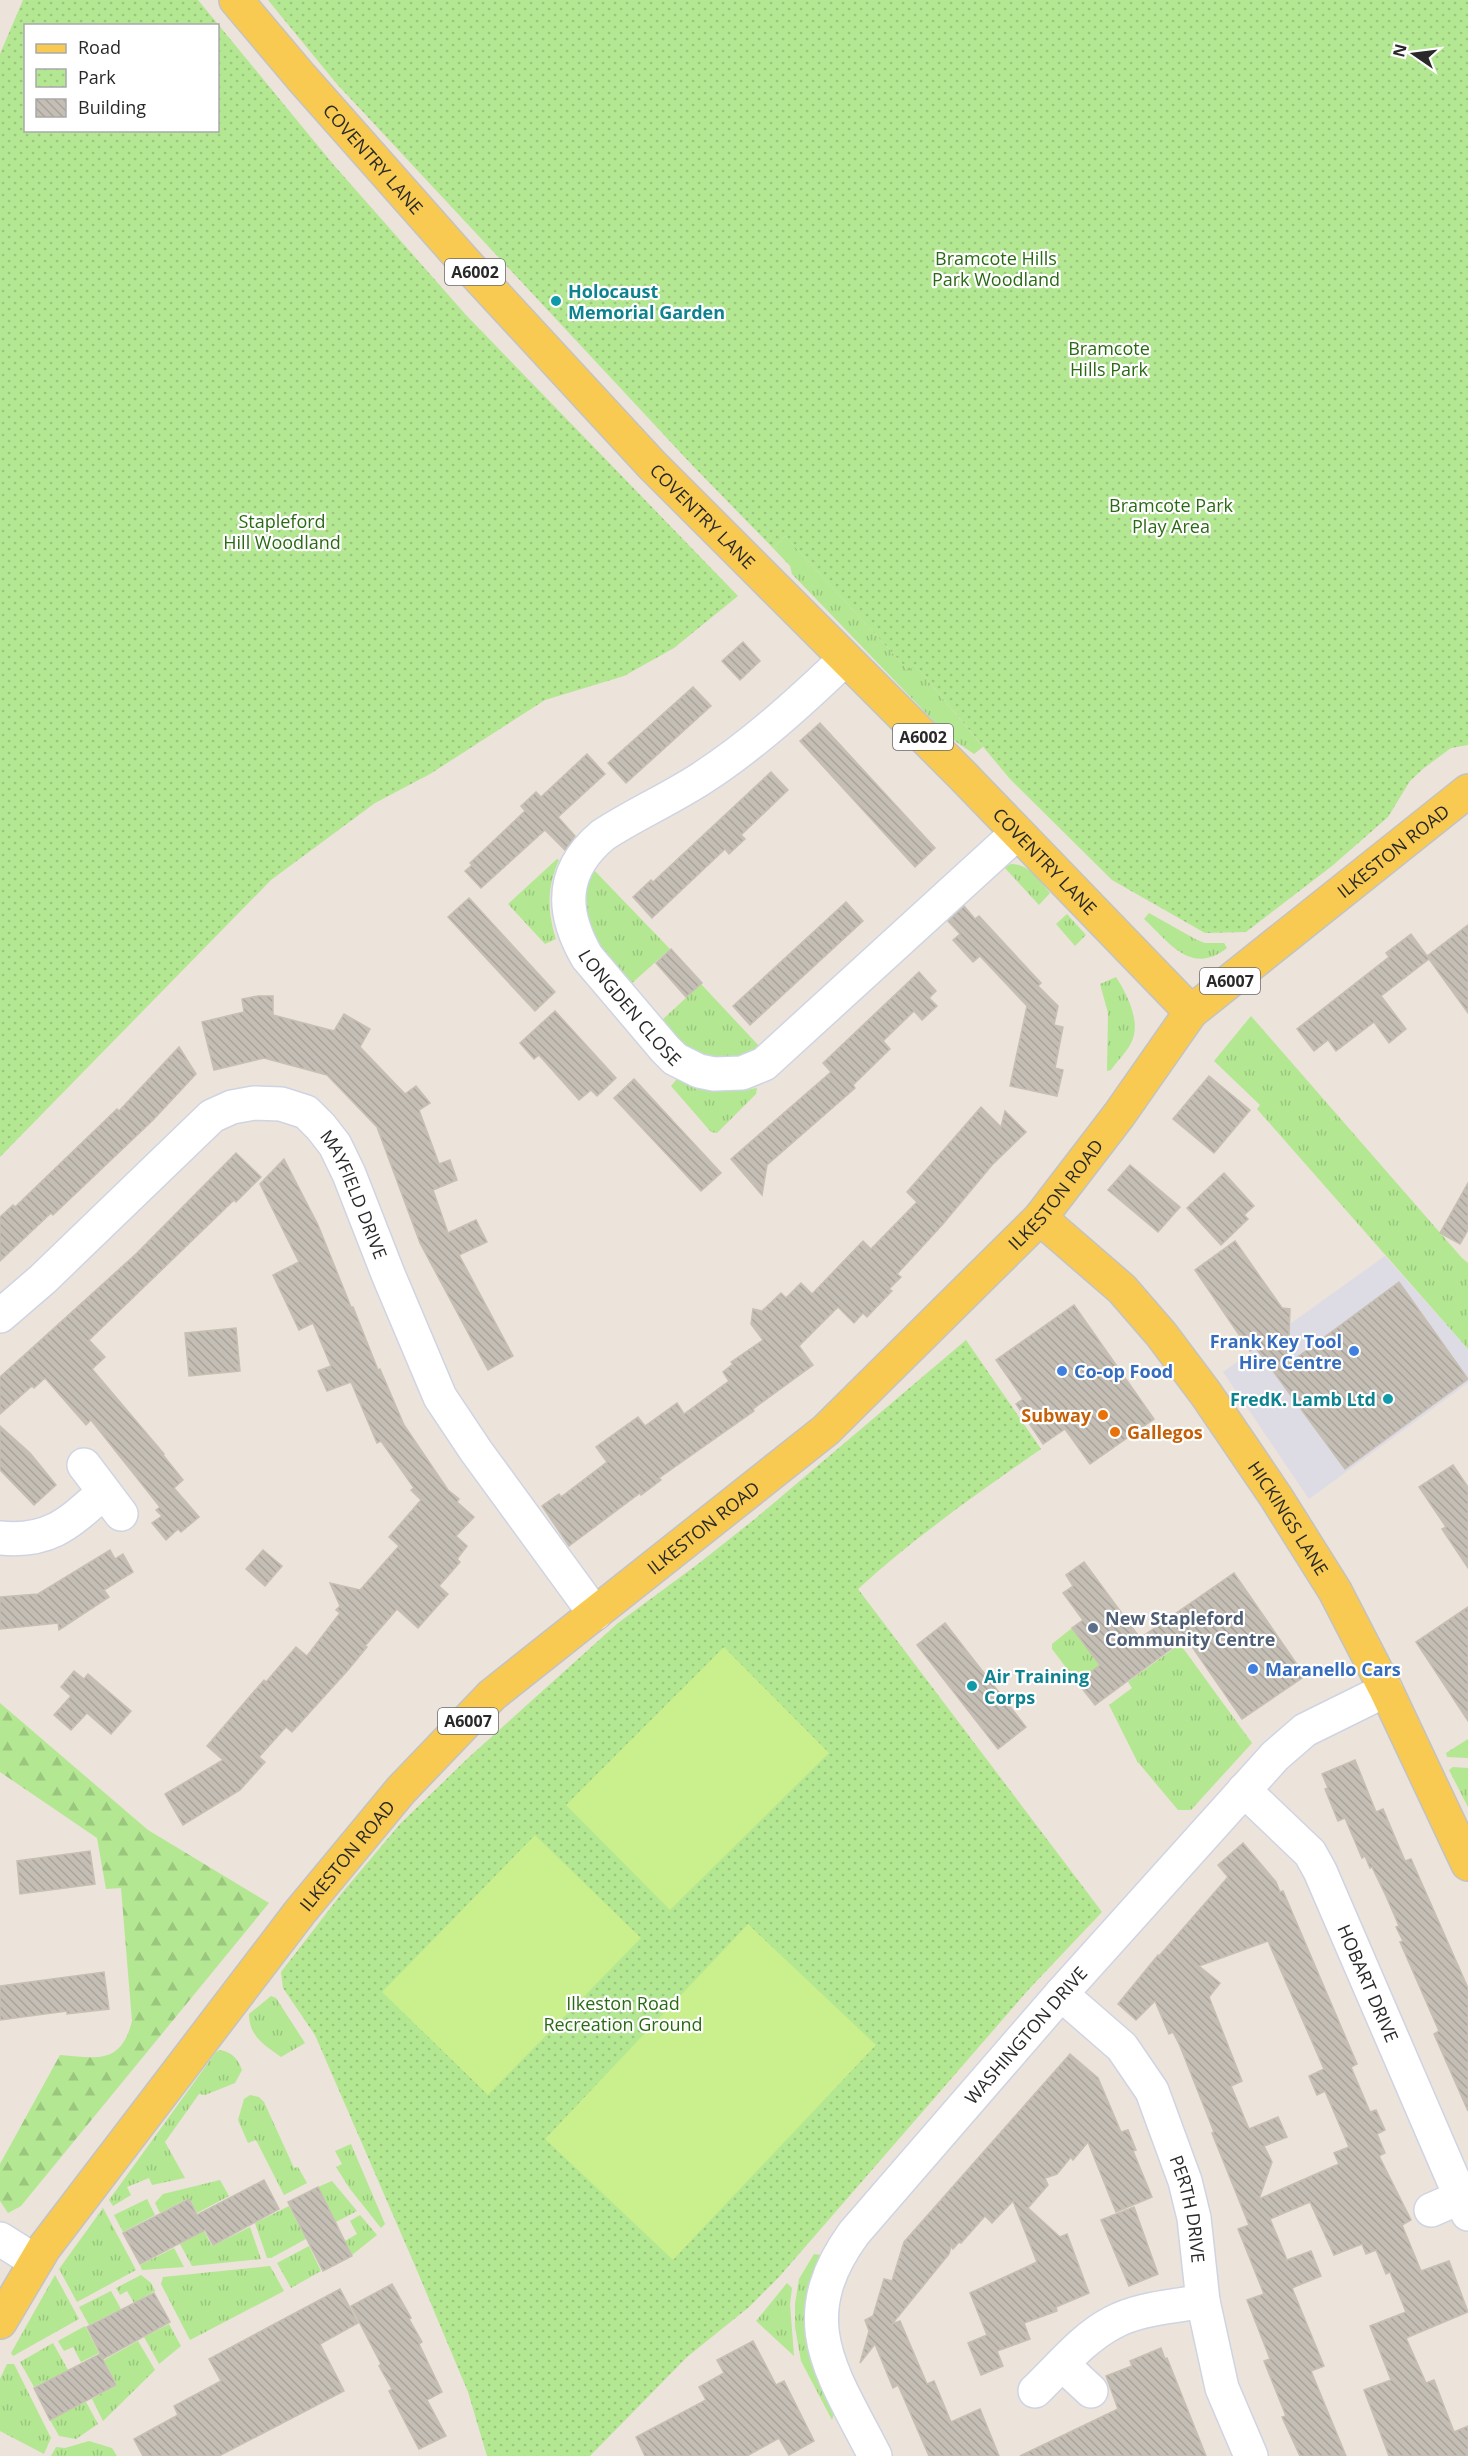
<svg xmlns="http://www.w3.org/2000/svg" width="1468" height="2456" font-family="'Open Sans',sans-serif">
<style>
.industrial{fill:#dddbe4}
.grass{fill:url(#grass-tufts)}
.forest{fill:url(#forest-firs)}
.park{fill:url(#park-dots);fill-rule:evenodd}
.pitch{fill:#caef8d}
.building{fill:url(#building-back-hatch);stroke:#c8bfb3;stroke-width:1.5;fill-rule:evenodd}
.lines{fill:none;stroke-linecap:round;stroke-linejoin:round}
.minor-casing{stroke:#cfd4e3;stroke-width:36}
.major-casing{stroke:#c3c3c3;stroke-width:36}
.minor{stroke:#fff;stroke-width:33}
.major{stroke:#f9ca52;stroke-width:33}
.culture-dot{fill:#0f9aa8;stroke:#fff;stroke-width:2}
.shop-dot{fill:#3f7fe0;stroke:#fff;stroke-width:2}
.food-dot{fill:#e8710a;stroke:#fff;stroke-width:2}
.service-dot{fill:#5c6f8a;stroke:#fff;stroke-width:2}
.labels{text-anchor:middle;dominant-baseline:central;stroke-width:4.5;stroke-linejoin:round;paint-order:stroke}
.shield{fill:#fff;stroke:#696969;stroke-width:1.5}
.shield-label{font-size:16px;font-weight:bold;fill:#292929}
.street-label{font-size:18px;fill:#292929;stroke:#fff}
.park-label{font-size:18px;fill:#2b6a15;stroke:#fff}
.culture-label{font-size:18px;font-weight:bold;fill:#0d838f;stroke:#fff;text-anchor:start}
.shop-label{font-size:18px;font-weight:bold;fill:#366cbe;stroke:#fff;text-anchor:start}
.food-label{font-size:18px;font-weight:bold;fill:#c56008;stroke:#fff;text-anchor:end}
.service-label{font-size:18px;font-weight:bold;fill:#4e5e75;stroke:#fff;text-anchor:start}
</style>
<defs>
<pattern id="grass-tufts" width="24" height="20" patternUnits="userSpaceOnUse" patternTransform="scale(1.5)"><rect width="24" height="20" fill="#b3e792"/><path d="M3 7l-1-3M5 7V3M7 7l1-3M15 17l-1-3M17 17v-4M19 17l1-3" fill="none" stroke="#9ac67e"/></pattern>
<pattern id="forest-firs" width="22" height="20" patternUnits="userSpaceOnUse" patternTransform="scale(1.5)"><rect width="22" height="20" fill="#b3e792"/><path d="M5 1l3.5 6h-7zM16 11l3.5 6h-7z" fill="#9ac67e"/></pattern>
<pattern id="park-dots" width="8" height="8" patternUnits="userSpaceOnUse" patternTransform="scale(1.5)"><rect width="8" height="8" fill="#b3e792"/><path d="M2 2h.1M6 6h.1" fill="none" stroke="#9ac67e" stroke-width="1.8" stroke-linecap="round"/></pattern>
<pattern id="building-back-hatch" width="6" height="6" patternUnits="userSpaceOnUse" patternTransform="scale(1.5)"><rect width="6" height="6" fill="#c4beb5"/><path d="M-1 5l2 2M0 0l6 6M5-1l2 2" fill="none" stroke="#a8a39c"/></pattern>
</defs>
<rect width="100%" height="100%" fill="#ece3da"/>
<!-- industrial -->
<path class="industrial" d="M1385,1256L1468,1349V1383L1309,1499L1223,1372Z"/>
<!-- grass -->
<g class="grass">
<path d="M785,536L908,670L915,665L983,747L974,754L949,737L792,574L790,566L773,548Z"/>
<path d="M557,859L559,860C547,887 547,910 556,939L545,944L508,904Z"/>
<path d="M1011,864C1030,864 1039,880 1050,893L1039,905L1004,867Z"/>
<path d="M592,868L670,949L631,984C598,943 575,925 592,868Z"/>
<path d="M1149,913L1197,940L1205,943H1224L1227,948C1191,976 1170,943 1144,919Z"/>
<path d="M1067,914L1086,935L1075,946L1056,924Z"/>
<path d="M1116,977C1127,994 1142,1023 1131,1043C1126,1053 1117,1061 1111,1070L1107,1071L1108,1013L1100,984Z"/>
<path d="M701,984L760,1047C740,1062 710,1063 688,1048C678,1041 670,1030 661,1021Z"/>
<path d="M1251,1016L1462,1258L1468,1263V1349L1257,1109L1260,1105L1214,1061Z"/>
<path d="M677,1079C704,1092 727,1093 757,1088L756,1094L717,1133L711,1132L671,1086Z"/>
<path d="M1072,1628L1085,1646L1094,1639L1108,1659L1077,1682L1052,1649V1644Z"/>
<path d="M1180,1644L1252,1743L1191,1810H1178L1137,1761L1109,1705L1132,1688L1128,1682Z"/>
<path d="M1468,1739V1758L1447,1757L1446,1753Z"/>
<path d="M1453,1767L1468,1768V1807L1449,1770Z"/>
<path d="M271,1996L276,1998L305,2043L281,2057C264,2045 249,2036 249,2014Z"/>
<path d="M220,2050C232,2052 238,2059 242,2070L235,2083L205,2095L199,2094L165,2142L185,2178L152,2185L149,2178L127,2187L131,2195L113,2206L109,2200L216,2052Z"/>
<path d="M250,2095L259,2097L264,2102L294,2168L298,2167L307,2183L284,2195L256,2140L248,2143L238,2120L244,2099Z"/>
<path d="M351,2144L385,2224L381,2228L350,2189L336,2167L342,2164L335,2151Z"/>
<path d="M220,2180L229,2196L197,2213L189,2198L160,2213L155,2203L163,2194Z"/>
<path d="M332,2181L357,2211L336,2222L318,2187Z"/>
<path d="M147,2199L155,2215L123,2232L114,2215Z"/>
<path d="M289,2206L306,2239L271,2258H267L255,2223Z"/>
<path d="M103,2208L136,2270L77,2302L59,2269Z"/>
<path d="M360,2215L377,2235L352,2255L345,2241L357,2234L350,2221Z"/>
<path d="M250,2227L261,2259L192,2266L180,2244L204,2231L212,2246Z"/>
<path d="M309,2246L321,2271L291,2288L277,2263Z"/>
<path d="M174,2248L184,2267L142,2270L140,2265Z"/>
<path d="M814,2254L821,2255L810,2290L834,2414L832,2420L801,2361L795,2327V2304L799,2279Z"/>
<path d="M270,2266L284,2291L190,2340L161,2284L163,2277Z"/>
<path d="M55,2275L79,2319L13,2356L11,2353Z"/>
<path d="M141,2275L151,2283L155,2291L134,2303L127,2291L120,2295L116,2288Z"/>
<path d="M787,2283L792,2288L790,2304L794,2356L756,2321Z"/>
<path d="M111,2291L121,2309L89,2325L79,2307Z"/>
<path d="M169,2324L181,2346L159,2364L144,2337Z"/>
<path d="M85,2326L99,2353L81,2362L73,2347L64,2351L58,2341Z"/>
<path d="M138,2341L155,2370L103,2421L92,2399L117,2385L104,2360Z"/>
<path d="M53,2343L68,2370L34,2387L20,2362Z"/>
<path d="M7,2364H14L51,2438L44,2454L0,2431V2379Z"/>
<path d="M86,2402L98,2424L76,2439L59,2436L50,2420Z"/>
<path d="M89,2441L112,2448L117,2456H51L56,2447L65,2448Z"/>
</g>
<!-- forest -->
<path class="forest" d="M0,1703L148,1830L269,1903L21,2206L8,2213L0,2201V2164L60,2055C97,2058 121,2065 132,2021L121,1888L106,1889L97,1838L0,1772Z"/>
<!-- park -->
<g class="park">
<path d="M23,0H198L332,163L466,315L738,596L674,648L624,676L545,700L430,774L375,803L271,880L0,1157V54ZM26,26H218V130H26Z"/>
<path d="M268,0H1468V745L1451,748L1424,768L1410,781L1388,817L1332,866L1246,932L1205,933L1112,880L1010,779L915,665L909,671L785,536L773,548L693,466L336,83Z"/>
<path d="M966,1340L1041,1449C978,1493 915,1537 858,1589L1102,1912L1030,1988L779,2277L749,2307L687,2357L590,2456H487L468,2392L416,2268L315,2035L283,1988L281,1972L342,1893L400,1824L467,1759L618,1623L698,1564L756,1518Z"/>
</g>
<!-- pitch -->
<g class="pitch">
<path d="M724,1647L829,1753L670,1910L566,1805Z"/>
<path d="M535,1835L641,1938L488,2095L382,1992Z"/>
<path d="M748,1924L876,2045L673,2260L545,2139Z"/>
</g>
<!-- building -->
<g class="building">
<path d="M743,642L760,661L740,680L722,661Z"/>
<path d="M693,687L711,706L626,783L608,763Z"/>
<path d="M820,723L935,848L915,867L800,741Z"/>
<path d="M587,754L605,774L558,817L575,836L565,850L545,830L481,888L465,871L472,865L470,863L525,811L521,806L536,792L541,797Z"/>
<path d="M771,772L788,790L741,835L745,839L729,854L725,849L652,918L633,897L651,880L653,882Z"/>
<path d="M469,898L555,992L535,1011L448,917Z"/>
<path d="M846,902L863,921L750,1025L733,1006Z"/>
<path d="M964,906L975,919L979,916L1041,983L1038,986L1058,1006L1054,1025L1063,1027L1055,1068L1063,1070L1057,1096L1010,1086L1027,1006L980,956L973,962L953,940L960,934L948,921Z"/>
<path d="M1468,925V1013L1429,959L1381,996L1406,1029L1389,1043L1374,1022L1336,1051L1328,1040L1314,1051L1297,1029L1389,957L1386,953L1411,934L1427,956Z"/>
<path d="M671,949L702,983L686,997L656,963Z"/>
<path d="M919,972L936,991L929,998L937,1006L922,1020L914,1011L883,1041L890,1049L853,1085L855,1088L767,1165L762,1195L731,1159L831,1072L823,1063Z"/>
<path d="M258,996H273V1015L334,1031L344,1014L370,1029L360,1047L405,1094L416,1086L430,1103L419,1110L439,1164L450,1160L457,1180L433,1190L448,1233L476,1220L487,1242L459,1255L513,1356L488,1370L420,1243L377,1127L327,1075L264,1058L214,1070L202,1022L244,1012L242,999Z"/>
<path d="M555,1011L616,1078L597,1096L591,1090L579,1100L539,1055L534,1059L520,1043Z"/>
<path d="M179,1047L196,1074L153,1120L53,1215L51,1213L0,1261V1217L13,1205L15,1207L117,1109L119,1111Z"/>
<path d="M1209,1076L1250,1110L1214,1153L1173,1119Z"/>
<path d="M634,1079L721,1173L701,1191L614,1098Z"/>
<path d="M981,1107L1001,1127L1005,1111L1026,1132L992,1165L943,1224L897,1274L901,1277L889,1289L892,1291L867,1317L863,1313L854,1323L838,1307L799,1346L813,1365L753,1409L754,1411L659,1478L661,1480L641,1495L640,1493L569,1546L542,1506L559,1494L561,1497L607,1462L596,1447L638,1417L645,1426L677,1403L684,1414L729,1381L723,1372L733,1364L731,1362L763,1340L751,1324L753,1309L762,1311L781,1293L786,1298L801,1283L812,1294L863,1241L871,1249L917,1202L907,1192Z"/>
<path d="M236,1153L261,1177L236,1202L234,1200L89,1340L105,1357L92,1369L164,1454L163,1455L183,1480L174,1488L199,1517L181,1532L178,1529L166,1540L152,1523L162,1516L156,1510L160,1507L91,1420L86,1425L45,1378L34,1388L32,1386L0,1414V1377L136,1254Z"/>
<path d="M284,1159L318,1225L351,1307H353L378,1370L380,1369L404,1425L448,1490L459,1499L457,1502L474,1517L456,1536L467,1546L457,1559L460,1562L439,1586L448,1594L418,1628L397,1609L365,1646L367,1647L348,1670L292,1732L286,1727L259,1757L265,1762L240,1790L183,1825L165,1794L223,1760L207,1746L264,1680L266,1682L296,1647L307,1656L340,1613L336,1610L340,1606L330,1583L360,1590L399,1546L389,1537L421,1500L411,1490L414,1488L381,1441L377,1443L351,1382L327,1391L318,1371L331,1366L313,1323L299,1330L273,1275L299,1262L260,1184Z"/>
<path d="M1130,1165L1180,1207L1158,1232L1108,1190Z"/>
<path d="M1224,1173L1254,1206L1244,1215L1248,1219L1221,1245L1187,1208Z"/>
<path d="M1468,1183V1230L1460,1244L1440,1233Z"/>
<path d="M1235,1241L1282,1308L1290,1309L1288,1364L1399,1282L1468,1379L1345,1469L1256,1348L1250,1351L1195,1270Z"/>
<path d="M1074,1305L1154,1419L1090,1464L1065,1429L1043,1444L1016,1404L1023,1399L996,1360Z"/>
<path d="M236,1328L240,1371L189,1376L185,1333Z"/>
<path d="M0,1426L30,1453L56,1485L34,1505L0,1470Z"/>
<path d="M1453,1465L1468,1487V1568L1442,1529L1446,1527L1419,1487Z"/>
<path d="M110,1550L115,1559L123,1554L133,1572L104,1590L109,1597L59,1630L58,1623L0,1629V1597L38,1594Z"/>
<path d="M263,1550L282,1566L265,1586L246,1569Z"/>
<path d="M1084,1562L1140,1638L1234,1573L1305,1676L1242,1719L1186,1638L1095,1705L1077,1682L1100,1665L1072,1628L1083,1620L1063,1593L1073,1586L1066,1575Z"/>
<path d="M1468,1607V1721L1416,1642Z"/>
<path d="M945,1623L1026,1727L998,1749L917,1645Z"/>
<path d="M74,1671L84,1679L88,1674L131,1711L111,1734L87,1713L71,1730L54,1715L71,1696L61,1687Z"/>
<path d="M1355,1760L1376,1812L1383,1809L1405,1861L1411,1859L1468,1988V2111L1434,2034L1439,2031L1400,1942L1403,1941L1396,1927L1399,1926L1386,1896L1372,1867L1370,1868L1365,1856L1362,1858L1345,1818L1338,1821L1325,1789L1328,1788L1322,1774Z"/>
<path d="M1243,1843L1276,1882L1280,1892L1283,1891L1357,2064L1351,2067L1370,2112L1376,2110L1385,2130L1377,2134L1385,2153L1379,2156L1411,2220L1402,2225L1421,2271L1449,2261L1468,2312L1406,2338L1426,2383L1434,2380L1454,2432L1468,2426V2456H1389L1364,2390L1391,2380L1370,2326L1406,2312L1390,2272L1386,2274L1376,2250L1366,2254L1362,2244L1334,2255L1310,2202L1270,2219L1287,2260L1311,2251L1321,2276L1292,2288L1324,2366L1311,2371L1346,2456H1300L1282,2417L1286,2416L1264,2361L1270,2359L1247,2300L1264,2294L1238,2229L1249,2225L1212,2133L1214,2132L1180,2046L1173,2032L1169,2034L1155,2001L1136,2020L1118,2004L1158,1955L1159,1956L1228,1877L1218,1865ZM1268,1941L1324,2069L1309,2076L1317,2095L1325,2091L1349,2147L1334,2153L1339,2164L1259,2199L1272,2162L1264,2146L1287,2137L1278,2117L1249,2129L1231,2086L1242,2081L1209,1997L1220,1983L1199,1966Z"/>
<path d="M90,1851L95,1884L20,1894L17,1861Z"/>
<path d="M104,1972L109,2009L67,2014V2011L0,2020V1986Z"/>
<path d="M1070,2054L1098,2078L1121,2132L1128,2130L1136,2150L1133,2151L1152,2197L1116,2212L1088,2142L1073,2160L1071,2157L1057,2174L1045,2178L1048,2185L1028,2208L1060,2237L1067,2234L1089,2293L1056,2307L1057,2311L1024,2323L1030,2339L997,2351L1003,2366L981,2375L968,2343L987,2335L970,2293L1037,2262L1013,2201L992,2223L985,2216L961,2243L959,2242L953,2249L951,2246L949,2254L892,2324L900,2321L927,2384L934,2381L951,2422L980,2409L999,2456H929L898,2385L893,2388L875,2344L860,2363L869,2331L865,2320L873,2316L884,2279L892,2281L904,2242Z"/>
<path d="M264,2180L279,2209L213,2245L205,2230L140,2264L123,2233L189,2199L197,2215Z"/>
<path d="M318,2187L352,2256L323,2271L288,2202Z"/>
<path d="M1134,2207L1158,2274L1129,2286L1101,2220Z"/>
<path d="M392,2284L411,2318L409,2319L422,2342L419,2344L442,2392L427,2400L446,2436L419,2449L389,2391L392,2389L379,2366L381,2364L351,2306Z"/>
<path d="M340,2289L358,2323L320,2344L344,2391L219,2456H143L134,2439L178,2415L174,2406L221,2381L209,2359Z"/>
<path d="M154,2293L170,2322L103,2359L87,2327Z"/>
<path d="M753,2341L776,2385L784,2381L814,2441L789,2455L779,2438L747,2456H645L636,2437L706,2400L699,2387L724,2373L717,2360Z"/>
<path d="M1161,2348L1165,2359L1167,2358L1206,2456H1020L1118,2409L1106,2376L1132,2366L1130,2361Z"/>
<path d="M100,2354L116,2385L50,2420L34,2388Z"/>
</g>
<g class="lines">
<defs>
<g id="minor">
<path id="s1" d="M844,660C800,702 753,745 702,778C670,799 635,814 603,835C560,871 561,912 587,957L665,1049L675,1059L699,1071L714,1074L742,1073L764,1064L1017,833"/>
<path id="s2" d="M0,1316L43,1279L212,1116L232,1107L254,1103L281,1104L306,1112L321,1127L335,1145L349,1174L388,1274L440,1397L476,1451L595,1614"/>
<path d="M84,1465L121,1514"/>
<path d="M0,1538C50,1543 69,1523 104,1492"/>
<path id="s3" d="M1244,1790L1310,1853L1320,1871L1468,2214"/>
<path id="s4" d="M1061,1994L1122,2047L1152,2091L1185,2181L1194,2218L1203,2301L1222,2388L1251,2456"/>
<path d="M1431,2210L1461,2197"/>
<path d="M0,2239L35,2261"/>
<path d="M1063,2365L1091,2391"/>
<path d="M1035,2391C1059,2368 1083,2338 1112,2323C1139,2308 1173,2307 1203,2301"/>
<path id="s5" d="M875,2456C833,2373 790,2321 854,2233L1061,1994L1275,1756L1305,1730L1386,1690"/>
</g>
<g id="major">
<path id="s6" d="M236,0L301,77L461,258L652,465L963,776L1191,1012"/>
<path id="s7" d="M1040,1218L1122,1289L1161,1334L1206,1394L1276,1497L1335,1591L1386,1690L1468,1864"/>
<path id="s8" d="M0,2322L44,2248L300,1912L401,1790L492,1695L826,1430L1040,1218L1119,1115L1191,1012L1468,791"/>
</g>
</defs>
<!-- minor casing -->
<use href="#minor" class="minor-casing"/>
<!-- major casing -->
<use href="#major" class="major-casing"/>
<!-- minor -->
<use href="#minor" class="minor"/>
<!-- major -->
<use href="#major" class="major"/>
</g>
<!-- markers -->
<g class="culture-dot">
<circle cx="556" cy="301" r="6"/>
<circle cx="1388" cy="1399" r="6"/>
<circle cx="972" cy="1686" r="6"/>
</g>
<g class="shop-dot">
<circle cx="1354" cy="1351" r="6"/>
<circle cx="1062" cy="1371" r="6"/>
<circle cx="1253" cy="1669" r="6"/>
</g>
<g class="food-dot">
<circle cx="1103" cy="1415" r="6"/>
<circle cx="1115" cy="1432" r="6"/>
</g>
<circle class="service-dot" cx="1093" cy="1628" r="6"/>
<g class="labels">
<!-- shield labels -->
<g class="shield">
<rect x="445" y="259" width="60" height="26" rx="4.5"/>
<rect x="893" y="724" width="60" height="26" rx="4.5"/>
<rect x="1200" y="968" width="60" height="26" rx="4.5"/>
<rect x="438" y="1708" width="60" height="26" rx="4.5"/>
</g>
<g class="shield-label">
<text x="475" y="272">A6002</text>
<text x="923" y="737">A6002</text>
<text x="1230" y="981">A6007</text>
<text x="468" y="1721">A6007</text>
</g>
<!-- street labels -->
<g class="street-label">
<text stroke="none"><textPath href="#s6" startOffset="210">COVENTRY LANE</textPath></text>
<text stroke="none"><textPath href="#s6" startOffset="696">COVENTRY LANE</textPath></text>
<text stroke="none"><textPath href="#s8" startOffset="2040">ILKESTON ROAD</textPath></text>
<text stroke="none"><textPath href="#s6" startOffset="1182">COVENTRY LANE</textPath></text>
<text stroke="none"><textPath href="#s1" startOffset="502">LONGDEN CLOSE</textPath></text>
<text stroke="none"><textPath href="#s8" startOffset="1554">ILKESTON ROAD</textPath></text>
<text stroke="none"><textPath href="#s2" startOffset="486">MAYFIELD DRIVE</textPath></text>
<text stroke="none"><textPath href="#s7" startOffset="392">HICKINGS LANE</textPath></text>
<text stroke="none"><textPath href="#s8" startOffset="1068">ILKESTON ROAD</textPath></text>
<text stroke="none"><textPath href="#s8" startOffset="582">ILKESTON ROAD</textPath></text>
<text stroke="none"><textPath href="#s3" startOffset="234">HOBART DRIVE</textPath></text>
<text stroke="none"><textPath href="#s5" startOffset="504">WASHINGTON DRIVE</textPath></text>
<text stroke="none"><textPath href="#s4" startOffset="258">PERTH DRIVE</textPath></text>
</g>
<!-- park labels -->
<g class="park-label">
<text x="996" y="258">Bramcote Hills<tspan x="996" dy="21">Park Woodland</tspan></text>
<text x="1109" y="348">Bramcote<tspan x="1109" dy="21">Hills Park</tspan></text>
<text x="1171" y="505">Bramcote Park<tspan x="1171" dy="21">Play Area</tspan></text>
<text x="282" y="521">Stapleford<tspan x="282" dy="21">Hill Woodland</tspan></text>
<text x="623" y="2003">Ilkeston Road<tspan x="623" dy="21">Recreation Ground</tspan></text>
</g>
<!-- culture labels -->
<g class="culture-label">
<text x="568" y="291">Holocaust<tspan x="568" dy="21">Memorial Garden</tspan></text>
<text x="1376" y="1399" text-anchor="end">FredK. Lamb Ltd</text>
<text x="984" y="1676">Air Training<tspan x="984" dy="21">Corps</tspan></text>
</g>
<!-- shop labels -->
<g class="shop-label">
<text x="1342" y="1341" text-anchor="end">Frank Key Tool<tspan x="1342" dy="21">Hire Centre</tspan></text>
<text x="1074" y="1371">Co-op Food</text>
<text x="1265" y="1669">Maranello Cars</text>
</g>
<!-- food labels -->
<g class="food-label">
<text x="1091" y="1415">Subway</text>
<text x="1127" y="1432" text-anchor="start">Gallegos</text>
</g>
<!-- service labels -->
<g class="service-label">
<text x="1105" y="1618">New Stapleford<tspan x="1105" dy="21">Community Centre</tspan></text>
</g>
</g>
<!-- legend -->
<rect x="24" y="24" width="195" height="108" fill="#ffffff" stroke="#a9a9a9" stroke-width="1.5"/>
<rect x="36" y="44" width="30" height="9" fill="#f9ca52" stroke="#a9a9a9" stroke-width="1.5"/>
<text x="78" y="54" font-size="18" fill="#292929">Road</text>
<rect x="36" y="69" width="30" height="18" fill="url(#park-dots)" stroke="#a9a9a9" stroke-width="1.5"/>
<text x="78" y="84" font-size="18" fill="#292929">Park</text>
<rect x="36" y="99" width="30" height="18" fill="url(#building-back-hatch)" stroke="#a9a9a9" stroke-width="1.5"/>
<text x="78" y="114" font-size="18" fill="#292929">Building</text>
<!-- north arrow -->
<g transform="translate(1414 54) rotate(284)" stroke="#ffffff" stroke-width="4.5" paint-order="stroke">
<path d="M0-4.5L10 22L0 15L-10 22Z" fill="#292929"/>
<text y="-9" font-size="16" font-weight="bold" text-anchor="middle" fill="#292929">N</text>
</g>
</svg>
